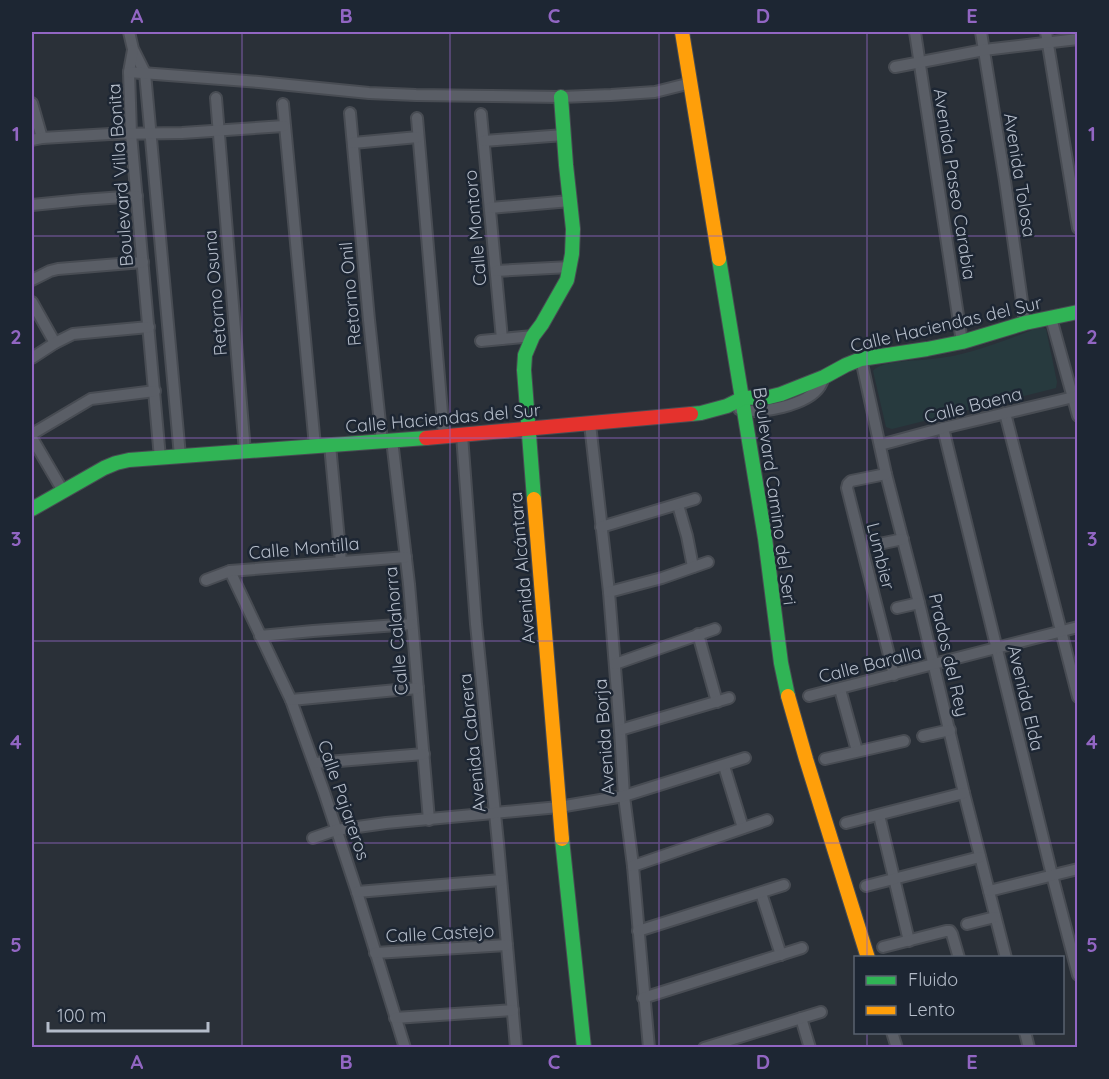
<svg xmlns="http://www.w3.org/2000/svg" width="1109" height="1079" font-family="Quicksand,sans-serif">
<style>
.green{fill:#273a3e}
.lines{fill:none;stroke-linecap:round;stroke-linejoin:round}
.street-casing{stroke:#484c53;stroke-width:14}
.fast-casing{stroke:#484c53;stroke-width:16}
.slow-casing{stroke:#484c53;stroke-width:16}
.jam-casing{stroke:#484c53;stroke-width:16}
.street{stroke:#5a5e66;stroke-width:10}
.fast{stroke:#30b455;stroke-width:14}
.slow{stroke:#ff9f0a;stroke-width:14}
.jam{stroke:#e5322d;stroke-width:14}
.grid{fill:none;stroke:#9266c3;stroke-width:1.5;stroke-opacity:0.55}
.labels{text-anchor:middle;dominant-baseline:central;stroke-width:5;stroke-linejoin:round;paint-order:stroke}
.street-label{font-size:18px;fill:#b4bcc9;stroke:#1d2633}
.neatline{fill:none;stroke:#9266c3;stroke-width:2}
.grid-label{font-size:20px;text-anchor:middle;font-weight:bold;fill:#9266c3}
</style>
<rect width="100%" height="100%" fill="#2a3038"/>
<!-- green -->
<path class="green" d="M1040,327L1046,329L1057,382L1056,388L892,429L886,427L873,371C881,360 917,361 931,359C967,356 1006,340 1040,327Z"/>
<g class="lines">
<defs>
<g id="street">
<path d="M129,32L133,49L145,73L180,456"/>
<path d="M915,32L962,342"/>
<path d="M981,32L1005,181L1025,323"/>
<path d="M1046,32L1078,228"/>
<path d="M133,50L129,72L131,134L160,458"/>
<path d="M895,67L984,50L1078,39"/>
<path d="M129,72L259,82L369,93L416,95L561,97L611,95L655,92L691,83"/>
<path d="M216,98L245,452"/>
<path d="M32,103L42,138"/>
<path d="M283,104L315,446"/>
<path d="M350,113L369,320L382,442"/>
<path d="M481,114L502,339"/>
<path d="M417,118L444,436"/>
<path d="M32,140L42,138L110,134L182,133L284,126"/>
<path d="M484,141L564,135"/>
<path d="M353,143L418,137"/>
<path d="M32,205L82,200L137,196"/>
<path d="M490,208L570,201"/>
<path d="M496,271L570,267"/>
<path d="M32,280L50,271L58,269L143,262"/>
<path d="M32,302L55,343"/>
<path d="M1051,318L1078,416"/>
<path d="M481,341L533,336"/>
<path d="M32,358L55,343L73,334L149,327"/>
<path d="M861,359L886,474L919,603L964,793L1006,958"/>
<path d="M739,409C760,415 808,405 820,386C822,383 823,380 824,377"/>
<path d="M1005,413L1078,697"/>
<path d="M590,424L609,592L620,730L624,796L633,866L649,1048"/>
<path d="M943,428L1052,875L1078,975"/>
<path d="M32,434L91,399L155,391"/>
<path d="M462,435L476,624L498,843L516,1048"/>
<path d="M32,438L63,491"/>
<path d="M392,440L409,584L429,820"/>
<path d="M330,445L341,562"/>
<path d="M880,445L943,428L1078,396"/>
<path d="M886,474L851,481L848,484L847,488L894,675"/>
<path d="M678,505L687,536L693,567"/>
<path d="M601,527L695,499"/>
<path d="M879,544L903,539"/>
<path d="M230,571L291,700L324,792L357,892L405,1048"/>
<path d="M206,580L230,571L406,557"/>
<path d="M609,592L662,578L708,562"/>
<path d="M897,608L919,603"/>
<path d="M698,634L717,702"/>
<path d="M260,636L313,631L412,624"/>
<path d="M615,664L715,629"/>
<path d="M840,689L857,751"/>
<path d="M809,696L1078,627"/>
<path d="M291,700L418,688"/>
<path d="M620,730L729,698"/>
<path d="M923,736L950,730"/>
<path d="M825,759L904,741"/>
<path d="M315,763L424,754"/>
<path d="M724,766L743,828"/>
<path d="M879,815L909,941"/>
<path d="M846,823L964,793"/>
<path d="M313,838L336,830L386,823L559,807L624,796L745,758"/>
<path d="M633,866L767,820"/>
<path d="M866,886L980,857"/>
<path d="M989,891L1078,869"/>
<path d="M357,892L501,880"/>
<path d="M761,893L781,955"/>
<path d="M967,924L995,917"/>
<path d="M638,931L784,885"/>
<path d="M883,947L946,931H950L952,934L959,958"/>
<path d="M375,953L507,945"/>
<path d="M643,998L802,948"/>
<path d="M395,1018L513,1010"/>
<path d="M801,1018L810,1048"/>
<path d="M892,1032L897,1048"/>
<path d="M1025,1032L1029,1048"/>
<path d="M704,1048L821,1012"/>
</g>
<g id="fast">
<path d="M719,259L765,538L781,663L788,696"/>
<path d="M691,414L701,413L727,406L743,398L769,397L781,394L824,377L846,365L861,359L927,349L962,342L1025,323L1078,312"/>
<path d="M534,499L524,370L525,355L533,336L542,324L567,280L572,254L573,229L566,165L561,97"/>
<path d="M32,509L104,468L116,463L129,460L426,438"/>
<path d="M562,839L584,1048"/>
</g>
<g id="slow">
<path d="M682,32L719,259"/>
<path d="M534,499L562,839"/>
<path d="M788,696L806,759L868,958"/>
</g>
<path id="jam" d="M426,438L691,414"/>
</defs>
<!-- street casing -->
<use href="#street" class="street-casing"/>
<!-- fast casing -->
<use href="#fast" class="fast-casing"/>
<!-- slow casing -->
<use href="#slow" class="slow-casing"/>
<!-- jam casing -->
<use href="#jam" class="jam-casing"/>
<!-- street -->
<use href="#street" class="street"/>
<!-- fast -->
<use href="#fast" class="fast"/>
<!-- slow -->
<use href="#slow" class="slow"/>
<!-- jam -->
<use href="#jam" class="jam"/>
</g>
<!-- grid -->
<path class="grid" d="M242,32V1048M450,32V1048M659,32V1048M867,32V958M32,236H1078M32,438H1078M32,641H1078M32,843H1078M867,1032V1048"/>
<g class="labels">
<!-- street labels -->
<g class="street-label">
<text transform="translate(120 175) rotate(-94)">Boulevard Villa Bonita</text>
<text transform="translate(1020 175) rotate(81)">Avenida Tolosa</text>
<text transform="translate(955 184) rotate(81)">Avenida Paseo Carabia</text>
<text transform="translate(475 228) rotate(-95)">Calle Montoro</text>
<text transform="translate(215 293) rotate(-95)">Retorno Osuna</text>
<text transform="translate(350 294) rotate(-95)">Retorno Onil</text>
<text transform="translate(946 324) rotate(-13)">Calle Haciendas del Sur</text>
<text transform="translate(973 405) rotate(-14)">Calle Baena</text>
<text transform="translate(443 418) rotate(-5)">Calle Haciendas del Sur</text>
<text transform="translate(775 496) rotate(82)">Boulevard Camino del Seri</text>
<text transform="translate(304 548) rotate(-5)">Calle Montilla</text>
<text transform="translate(881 556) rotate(76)">Lumbier</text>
<text transform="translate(522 568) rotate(-95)">Avenida Alcántara</text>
<text transform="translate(396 631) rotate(-95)">Calle Calahorra</text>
<text transform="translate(949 655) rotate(77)">Prados del Rey</text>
<text transform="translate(870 664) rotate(-14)">Calle Baralla</text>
<text transform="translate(1026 698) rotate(77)">Avenida Elda</text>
<text transform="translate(604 737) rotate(-94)">Avenida Borja</text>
<text transform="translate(472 743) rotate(-96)">Avenida Cabrera</text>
<text transform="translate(344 800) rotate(71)">Calle Pajareros</text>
<text transform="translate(440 933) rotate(-3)">Calle Castejo</text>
</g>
</g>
<!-- border -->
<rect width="1109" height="1079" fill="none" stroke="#1d2633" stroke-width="66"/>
<!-- legend -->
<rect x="854" y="956" width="210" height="78" fill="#1d2633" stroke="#59626f" stroke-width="1.5"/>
<rect x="866" y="976" width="30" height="9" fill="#30b455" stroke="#59626f" stroke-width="1.5"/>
<text x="908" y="986" font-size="18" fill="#b4bcc9">Fluido</text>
<rect x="866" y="1006" width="30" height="9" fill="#ff9f0a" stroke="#59626f" stroke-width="1.5"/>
<text x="908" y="1016" font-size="18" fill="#b4bcc9">Lento</text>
<!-- scale -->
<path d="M48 1022v9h160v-9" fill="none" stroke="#b4bcc9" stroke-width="3"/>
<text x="57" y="1022" font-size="18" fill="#b4bcc9" stroke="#1d2633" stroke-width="4.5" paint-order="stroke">100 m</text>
<rect x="33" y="33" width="1043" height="1013" class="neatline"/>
<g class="grid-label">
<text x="137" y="23">A</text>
<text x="346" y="23">B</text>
<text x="554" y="23">C</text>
<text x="763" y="23">D</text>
<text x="972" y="23">E</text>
<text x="16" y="141">1</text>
<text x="1092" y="141">1</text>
<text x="16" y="344">2</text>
<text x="1092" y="344">2</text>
<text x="16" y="546">3</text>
<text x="1092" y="546">3</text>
<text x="16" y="749">4</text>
<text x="1092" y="749">4</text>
<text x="16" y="952">5</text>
<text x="1092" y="952">5</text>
<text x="137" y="1069">A</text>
<text x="346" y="1069">B</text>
<text x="554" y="1069">C</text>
<text x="763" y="1069">D</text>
<text x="972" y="1069">E</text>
</g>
</svg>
